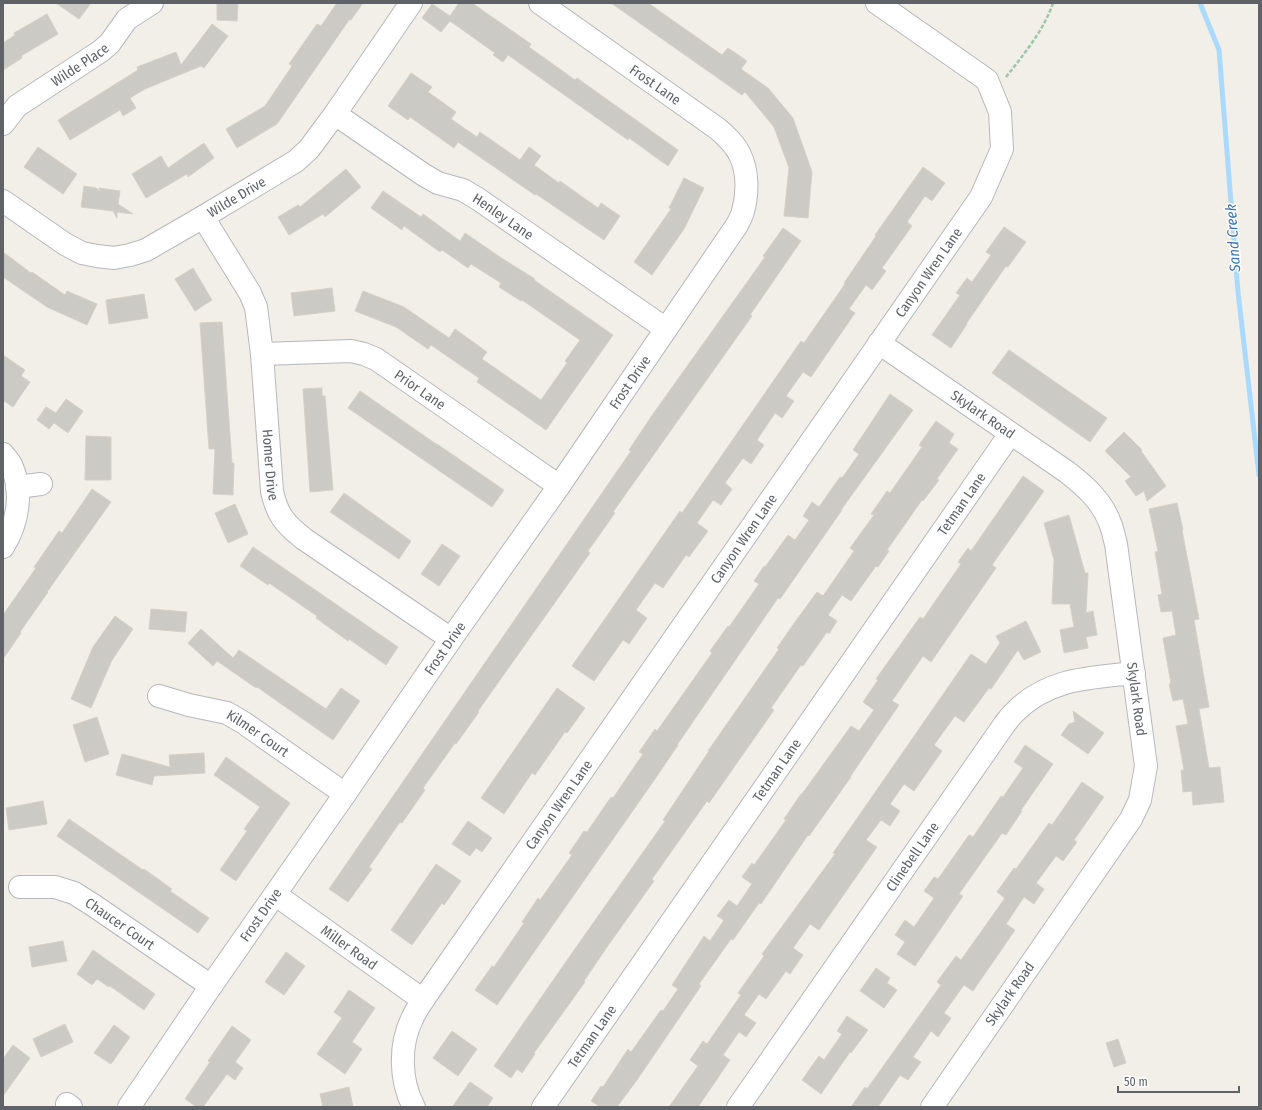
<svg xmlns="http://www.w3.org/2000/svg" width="1262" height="1110" font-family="'Fira Sans Condensed',sans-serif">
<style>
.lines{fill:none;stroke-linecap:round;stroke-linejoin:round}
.stream{stroke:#aadaff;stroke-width:5}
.building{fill:#cccac5;stroke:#d6d1c6}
.minor-casing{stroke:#b5b8bc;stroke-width:24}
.path{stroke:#9cc7a9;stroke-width:2.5;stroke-dasharray:4 2;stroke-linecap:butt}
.minor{stroke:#fff;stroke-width:22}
.labels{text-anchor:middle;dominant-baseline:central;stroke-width:3;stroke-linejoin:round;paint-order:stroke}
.street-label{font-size:14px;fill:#5f6368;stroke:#fff}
.water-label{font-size:15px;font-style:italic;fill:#4174aa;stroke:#fff}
</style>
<rect width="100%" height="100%" fill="#f1efe8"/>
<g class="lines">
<!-- stream -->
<path class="stream" d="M1200,3L1219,50L1238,292L1259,475"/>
</g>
<!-- building -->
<g class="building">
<path d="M56,3H91L79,19Z"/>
<path d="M217,3H238L237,21L217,20Z"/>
<path d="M337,3H363L351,20H349L277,124L237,148L226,129L265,106L292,66L289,64L317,24L321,26Z"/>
<path d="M459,3H472L531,44L529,47L575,80L577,78L678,150L668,166L629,138L628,140L508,55L503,62L493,55L495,53L450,21L441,32L422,18L432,4L450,16Z"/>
<path d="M611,3H648L722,55L728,48L747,61L741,69L768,88L793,118L812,172L808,218L784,216L789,168L774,127L745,92L742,95Z"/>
<path d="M47,14L58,34L21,56L22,58L3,70V43L15,35L14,33Z"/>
<path d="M212,24L228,36L204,68L201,66L145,89L130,98L136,108L123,116L120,110L70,140L58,120L138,70L137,67L176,52L181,65Z"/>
<path d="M411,73L432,87L428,92L456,112L451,119L477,137L480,132L520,160L529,147L541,156L534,165L559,183L560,181L598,208L601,203L620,216L604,240L536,194L535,195L458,142L454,148L410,117L408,120L388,106Z"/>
<path d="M204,143L214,158L188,177L187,174L146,198L132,174L161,156L168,168Z"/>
<path d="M38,147L77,174L63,194L24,167Z"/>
<path d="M923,167L945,183L932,201L925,196L907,222L912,226L882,268L886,271L872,290L866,285L849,309L855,313L811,377L803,372L786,396L794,401L782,418L775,413L757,440L764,445L751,464L743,458L725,483L732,489L721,505L713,500L697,523L708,531L689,557L686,555L663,588L655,583L636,610L647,618L629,644L623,640L594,681L572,666L680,511L682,513L801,341L804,343L845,284L844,283L876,236L875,235Z"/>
<path d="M346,169L361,187L325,217L323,214L289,235L278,217L298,205L300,207Z"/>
<path d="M684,178L704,188L684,229L652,275L634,262L671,209L669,208Z"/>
<path d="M84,186L96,188L100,191L99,188L120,191L118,204L133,214L117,212V218L113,211L81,207Z"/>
<path d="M383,191L421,217L423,214L460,241L465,233L503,259L535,279L534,280L613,335L546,430L477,382L479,378L431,345L428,349L396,327L355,311L363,291L404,307L449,338L455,329L487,352L482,359L541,400L567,363L565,361L580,340L522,300L521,301L499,287L501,283L471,264L468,268L442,250L440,252L404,226L402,230L371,208Z"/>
<path d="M1004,227L1026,242L1008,267L1006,266L966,324H967L951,348L932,335L960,295L956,293L967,278L972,282L991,255L986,252Z"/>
<path d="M783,228L801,241L750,315L752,316L613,512L615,513L588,551L590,553L478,711L479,712L456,744L455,743L423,788L425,790L402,823L400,822L369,867L372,869L348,902L329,889L631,451L629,450L653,414L765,257L763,256Z"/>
<path d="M3,252L31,273L32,272L65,295L67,291L97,304L87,325L47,307L3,277Z"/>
<path d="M193,268L212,300L195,311L175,279Z"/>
<path d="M332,288L335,311L294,316L291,293Z"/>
<path d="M144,294L148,318L109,324L106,300Z"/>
<path d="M222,322L232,463H234L233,495L213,494L215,449H209L200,323Z"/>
<path d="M1009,350L1107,418L1090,442L992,373Z"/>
<path d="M3,355L25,370L21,376L30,382L13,407L3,400Z"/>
<path d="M322,388V396H325L333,490L310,492L303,389Z"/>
<path d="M360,391L436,444H437L504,490L492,507L348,408Z"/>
<path d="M890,394L913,410L841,510H842L780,599L778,598L677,745H678L655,779L497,1005L475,990L492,966L494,967L524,923L522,922L538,898L540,900L572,855L569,853L584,831L587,832L611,797L613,798L643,754L639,752L655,729L657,731L712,653L710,651L728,626L729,627L759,584L754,581L764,566L765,567L788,535L795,540L809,520L803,516L812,502L819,507L840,477L842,478L859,454L853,450Z"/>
<path d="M66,399L83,411L68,433L54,423L49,429L37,420L46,407L56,413Z"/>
<path d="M936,421L954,434L949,443L958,449L937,479L939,480L923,501L922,500L887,550L889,551L878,567L876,566L851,601L842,595L828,615L837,621L829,634L827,632L803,666L801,665L771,708L774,710L709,803L707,801L676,845L652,879L654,881L607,947L584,981L585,982L534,1053L535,1054L522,1073L517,1069L511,1078L494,1066L545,992L570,956L665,821L663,820L709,751H708L779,649L777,648L795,622L817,592L823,596L854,551L850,548L874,515L871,514L887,491L890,493L922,447L919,445Z"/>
<path d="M1124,432L1142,450L1141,451L1166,486L1147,501L1144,491L1136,496L1125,481L1131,477L1105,451Z"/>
<path d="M86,436L111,437V480H85Z"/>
<path d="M1023,476L1044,491L992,565L996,568L931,662L923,656L892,701L899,705L850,777H851L809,836L808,835L761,904L759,903L733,940L731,939L699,984L701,986L637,1080L617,1107H600L591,1101L601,1086L603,1087L628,1049L631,1052L661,1010L663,1011L678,989L672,985L704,936L710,941L724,920L717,916L729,900L737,906L752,884L742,877L752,863L754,865L786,820L784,819L801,794H802L851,726L859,731L874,710L863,702L878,680L876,679L920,617L923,619L961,564L958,562L968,548L971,551Z"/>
<path d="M92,489L111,502L47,592H48L20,632L21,633L3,659V615L36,568L34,567L59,531L62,533Z"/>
<path d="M344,493L411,541L399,559L330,512Z"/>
<path d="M1177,503L1183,530H1182L1199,619L1194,620L1209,707L1199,709L1209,768L1220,767L1224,802L1193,805L1192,791L1183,792L1181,770H1184L1176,726L1188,724L1183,699L1173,701L1169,684H1171L1163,638L1176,635L1172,611L1161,612L1158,595L1162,594L1155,552L1158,551L1149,509Z"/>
<path d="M235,504L248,534L228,543L215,513Z"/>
<path d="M1069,515L1085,573H1088L1086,613L1093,611L1097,635L1086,637L1088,648L1064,653L1060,630L1074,627L1070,604H1052L1054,560L1044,523Z"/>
<path d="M442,544L460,556L439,586L421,574Z"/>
<path d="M253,547L398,647L386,665L349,639L348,641L316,618L317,616L269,583L268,585L240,566Z"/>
<path d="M151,609L187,612L185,632L149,629Z"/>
<path d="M115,616L133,629L112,660L91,708L71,699L93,647Z"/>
<path d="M1026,621L1041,652L1024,660L1018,650L991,689L989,688L964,722L955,716L934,745L942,751L914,791L904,784L890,804L900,811L890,826L881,820L866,840L877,847L819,930L810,924L793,948L803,955L790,974L786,971L766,999L759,994L744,1015L756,1023L746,1037L739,1032L723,1055L730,1060L698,1107H669L698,1066L690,1060L703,1041L707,1044L741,995L738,993L764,956L762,954L835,854L833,853L971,654L986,664L1000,643L996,636Z"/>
<path d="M201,629L233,658L239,650L326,709L341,688L360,701L333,740L257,687L256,688L217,661L213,666L188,643Z"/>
<path d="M557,688L585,708L567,733L565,732L535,775L532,773L504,814L481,798Z"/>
<path d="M1073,711L1104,733L1088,754L1061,735L1069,724L1075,722Z"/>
<path d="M97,717L109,754L85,762L73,725Z"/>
<path d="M1025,745L1053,764L1021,810L1022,811L1006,835L1002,833L959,894L963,896L915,966L897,954L905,942L895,935L905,920L914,927L934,898L924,891L934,877L938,879L969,835L973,837L1001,796L1003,797L1023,768L1014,762Z"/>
<path d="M204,753L205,773L154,776L152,785L116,775L122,754L170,767L169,755Z"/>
<path d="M226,757L290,803L236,881L220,870L247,831L244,829L260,807L214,775Z"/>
<path d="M1082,782L1104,797L1074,840L1077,842L1063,861L1056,856L1036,883L1044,889L1034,904L1024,897L1006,924L1015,930L973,991L964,985L944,1013L951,1018L938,1037L931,1031L913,1057L921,1062L908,1080L900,1075L878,1107H851L865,1087L867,1089L941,985L937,982L956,956L961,960L1005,898L997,892L1014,868L1016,869L1049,823L1052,825Z"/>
<path d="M43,801L47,824L9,830L6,808Z"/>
<path d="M69,819L143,870L144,869L172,889L170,891L209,918L198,933L57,836Z"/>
<path d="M468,821L492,838L482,852L476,848L470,856L452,844Z"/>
<path d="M436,864L461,881L444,905L442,903L412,945L391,930Z"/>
<path d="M63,941L67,961L32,967L29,947Z"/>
<path d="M93,950L155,994L144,1010L110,986L109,987L97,979L92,985L77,974Z"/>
<path d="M286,952L305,966L284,995L265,982Z"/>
<path d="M876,968L890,978L887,983L897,990L884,1008L860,991Z"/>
<path d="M349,990L375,1008L352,1042L362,1049L345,1074L317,1054L342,1018L334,1012Z"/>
<path d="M847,1016L868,1030L851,1053L850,1052L821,1094L802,1080L819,1056L824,1060L842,1034L837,1031Z"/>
<path d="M65,1024L73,1042L41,1057L33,1039Z"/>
<path d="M114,1025L130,1037L111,1064L94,1053Z"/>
<path d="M232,1026L251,1040L235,1062L243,1068L235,1080L227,1074L203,1107H197L185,1099L210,1062L208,1061Z"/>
<path d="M452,1031L477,1049L458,1076L433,1058Z"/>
<path d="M1118,1039L1126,1063L1114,1067L1106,1043Z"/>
<path d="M13,1045L30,1058L3,1096V1059Z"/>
<path d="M470,1082L493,1098L487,1107H452Z"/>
<path d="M349,1087L353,1107H323L320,1094Z"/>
</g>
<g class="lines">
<defs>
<g id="minor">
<path id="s1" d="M335,114L424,175L438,183L463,190L478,199L666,329"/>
<path id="s2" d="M3,124L17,106L101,51L110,43L127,19L152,3"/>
<path id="s3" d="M3,201L65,244L82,253L97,256L114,258L130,255L146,250L203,217L296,161L309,149L335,114L411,3"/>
<path id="s4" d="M203,217L250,293L256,307L262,354L272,491C277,515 285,524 304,539L451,639"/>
<path id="s5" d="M879,343L1067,472C1085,486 1102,501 1110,523C1113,530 1114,537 1116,544L1146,766L1140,800L1131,819L932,1107"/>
<path id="s6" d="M262,354L351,351L364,354L376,359L559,486"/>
<path d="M3,454C6,458 10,462 12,467C23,493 18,523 3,547"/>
<path d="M17,487L41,484"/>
<path id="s7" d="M159,696L189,705L227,713L244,723L345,794"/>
<path id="s8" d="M20,887H55L74,893L93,905L211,986"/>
<path id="s9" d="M276,895L423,1000"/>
<path d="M67,1104L71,1107"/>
<path id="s10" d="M129,1107L211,986L345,794L451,639L559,486L737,225C739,221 742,216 743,211C748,194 748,171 740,155C735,144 726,136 718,129L540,3"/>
<path id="s11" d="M414,1107C400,1082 399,1045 412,1019C415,1012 419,1006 423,1000L981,197L1002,149L1000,112L987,80L877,3"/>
<path id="s12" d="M543,1107L1010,434"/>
<path id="s13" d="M738,1107L1004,725C1008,720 1011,715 1016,711C1049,678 1090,678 1134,673"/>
</g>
</defs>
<!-- minor casing -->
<use href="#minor" class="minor-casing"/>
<!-- path -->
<path class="path" d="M1006,77C1024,54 1044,30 1053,3"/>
<!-- minor -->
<use href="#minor" class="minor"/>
</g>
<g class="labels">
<!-- street labels -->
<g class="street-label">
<text stroke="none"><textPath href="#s2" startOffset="98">Wilde Place</textPath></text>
<text transform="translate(655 85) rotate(35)">Frost Lane</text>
<text stroke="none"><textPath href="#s3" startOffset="265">Wilde Drive</textPath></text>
<text stroke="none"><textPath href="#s1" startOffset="198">Henley Lane</textPath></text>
<text stroke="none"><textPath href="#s11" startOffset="999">Canyon Wren Lane</textPath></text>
<text stroke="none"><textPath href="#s10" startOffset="881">Frost Drive</textPath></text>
<text stroke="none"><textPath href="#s6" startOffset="169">Prior Lane</textPath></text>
<text stroke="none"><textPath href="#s5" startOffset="126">Skylark Road</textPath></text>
<text stroke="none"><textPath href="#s4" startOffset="263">Homer Drive</textPath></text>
<text stroke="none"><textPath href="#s12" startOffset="734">Tetman Lane</textPath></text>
<text stroke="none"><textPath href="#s11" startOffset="675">Canyon Wren Lane</textPath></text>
<text stroke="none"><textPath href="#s10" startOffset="557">Frost Drive</textPath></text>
<text stroke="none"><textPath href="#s5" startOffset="474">Skylark Road</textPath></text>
<text stroke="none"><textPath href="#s7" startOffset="107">Kilmer Court</textPath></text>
<text stroke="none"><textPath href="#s12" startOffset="410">Tetman Lane</textPath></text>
<text stroke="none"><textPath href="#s11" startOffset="351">Canyon Wren Lane</textPath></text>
<text stroke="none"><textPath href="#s13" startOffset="305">Clinebell Lane</textPath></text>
<text stroke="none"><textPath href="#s10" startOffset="233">Frost Drive</textPath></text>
<text stroke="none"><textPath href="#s8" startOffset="110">Chaucer Court</textPath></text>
<text stroke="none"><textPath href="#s9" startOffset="90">Miller Road</textPath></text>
<text transform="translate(1010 994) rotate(-55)">Skylark Road</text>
<text stroke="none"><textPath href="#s12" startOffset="86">Tetman Lane</textPath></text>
</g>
<!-- water labels -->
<g class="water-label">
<text transform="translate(1233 238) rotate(-94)">Sand Creek</text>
</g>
</g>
<!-- border -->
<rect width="1262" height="1110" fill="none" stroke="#5f6368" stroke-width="8"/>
<!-- scale -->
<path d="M1118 1086v6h121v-6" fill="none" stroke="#5f6368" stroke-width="2"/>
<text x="1124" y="1086" font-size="12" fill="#5f6368" stroke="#ffffff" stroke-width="3" paint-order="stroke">50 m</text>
</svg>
